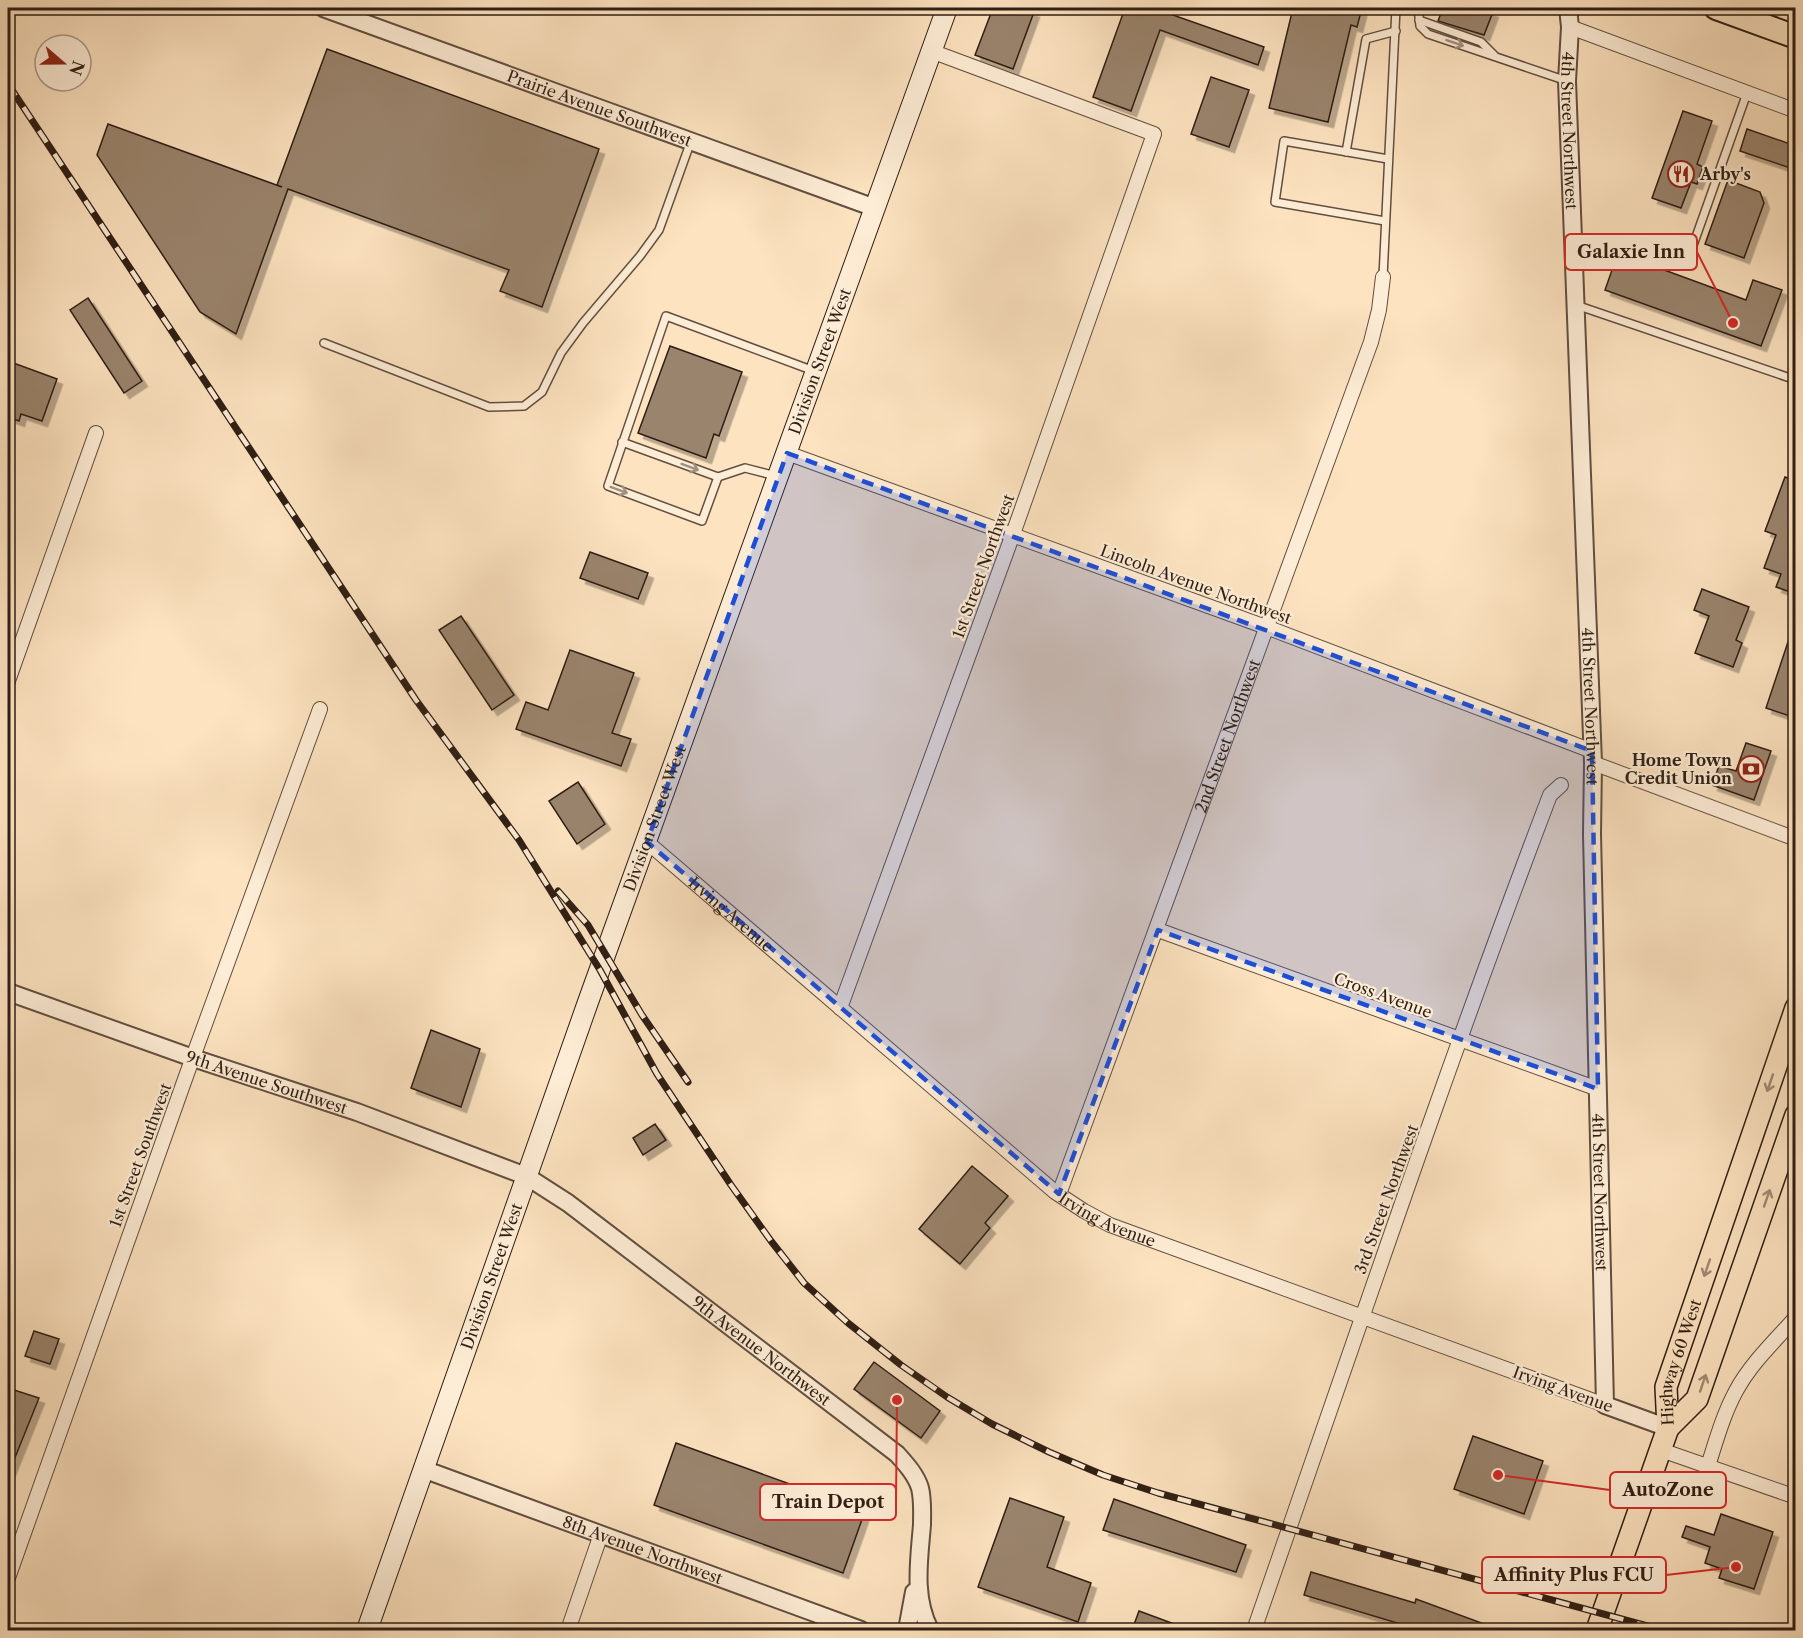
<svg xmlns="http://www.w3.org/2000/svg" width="1803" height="1638" font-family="'Libre Caslon Text',serif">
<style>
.building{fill:#9a846d;stroke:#2f1e14;stroke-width:1.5;filter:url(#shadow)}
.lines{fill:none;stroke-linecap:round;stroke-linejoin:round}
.service-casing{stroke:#624f3f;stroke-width:10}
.minor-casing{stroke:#624f3f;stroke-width:16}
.tertiary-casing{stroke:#624f3f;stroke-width:20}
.secondary-casing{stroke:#2f1e14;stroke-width:22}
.primary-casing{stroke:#2f1e14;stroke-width:24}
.trunk-casing{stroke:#2f1e14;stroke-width:26}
.service{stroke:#feedd6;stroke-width:7}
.minor{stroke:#feedd6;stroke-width:14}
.tertiary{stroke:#feedd6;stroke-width:16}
.secondary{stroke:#feedd6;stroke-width:20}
.primary{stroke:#fde3c0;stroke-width:21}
.trunk{stroke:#fde3c0;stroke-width:22}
.rail-casing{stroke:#2f1e14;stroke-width:7}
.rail{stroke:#feedd6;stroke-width:4.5;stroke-dasharray:14;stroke-linecap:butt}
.oneway{stroke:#a1907f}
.oneway2{stroke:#a08a73}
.marked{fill:#1d4ed8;fill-opacity:0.2;stroke:#1d4ed8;stroke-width:4.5;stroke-dasharray:12 8;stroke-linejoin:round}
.labels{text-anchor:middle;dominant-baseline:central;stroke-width:4.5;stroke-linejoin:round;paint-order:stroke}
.street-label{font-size:16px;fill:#2f1e14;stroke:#feedd6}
.poi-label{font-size:16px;font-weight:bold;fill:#2f1e14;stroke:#feedd6;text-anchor:start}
.leader{fill:none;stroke:#d62828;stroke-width:2}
.callout-dot{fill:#d62828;stroke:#feedd6;stroke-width:2}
.callout{fill:#feedd6;stroke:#d62828;stroke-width:2}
.callout-label{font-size:18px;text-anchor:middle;font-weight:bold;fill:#2f1e14}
</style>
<defs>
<filter id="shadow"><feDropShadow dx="5.5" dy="5.5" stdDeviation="0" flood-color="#0004"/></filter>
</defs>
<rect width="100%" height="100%" fill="#fde3c0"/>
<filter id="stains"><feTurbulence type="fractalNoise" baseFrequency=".00333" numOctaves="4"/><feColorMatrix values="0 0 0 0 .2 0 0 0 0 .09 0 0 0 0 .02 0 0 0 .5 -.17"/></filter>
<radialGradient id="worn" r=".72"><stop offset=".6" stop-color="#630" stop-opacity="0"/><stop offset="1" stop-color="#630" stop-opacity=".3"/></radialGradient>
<!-- building -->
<g class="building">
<path d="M993,8H1022L1034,12L1013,69L975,55Z"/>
<path d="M1125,8H1153L1264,47L1258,65L1160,30L1131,111L1093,97Z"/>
<path d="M1293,8H1362L1357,27L1351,25L1328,122L1269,108Z"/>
<path d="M1443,8H1481L1493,12L1484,35L1438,21Z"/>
<path d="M327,49L599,149L542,307L500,291L509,270L288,189L236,334L200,312L97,155L108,124L282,187L277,185Z"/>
<path d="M1211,77L1249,90L1229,147L1191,134Z"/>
<path d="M1683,111L1712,121L1697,164L1703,167L1697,184L1691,182L1681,208L1652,198Z"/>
<path d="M1747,129L1796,146V170L1740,151Z"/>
<path d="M1728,180L1760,192L1764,203L1744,258L1705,244Z"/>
<path d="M1618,253L1746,300L1753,280L1782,290L1761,346L1605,290Z"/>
<path d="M88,298L142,381L124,393L70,310Z"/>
<path d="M670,346L742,372L719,436L714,434L706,458L638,433Z"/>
<path d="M8,361L57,379L42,421L21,414L19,421L8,417Z"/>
<path d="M1785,477L1796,481V594L1776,587L1781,574L1764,568L1776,535L1765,531Z"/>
<path d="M590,552L648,573L638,599L580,578Z"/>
<path d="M1702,589L1749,607L1736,640L1742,643L1733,667L1695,653L1709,616L1694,610Z"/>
<path d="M461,616L514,695L492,710L439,630Z"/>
<path d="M1793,627L1796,628V718L1766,708Z"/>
<path d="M570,650L634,673L612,733L631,739L621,766L516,729L526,702L548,710Z"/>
<path d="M1746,743L1771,751L1754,800L1712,785L1719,766L1736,771Z"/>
<path d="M578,782L605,824L577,844L549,801Z"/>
<path d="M431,1030L480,1049L461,1107L411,1088Z"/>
<path d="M655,1124L666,1140L643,1155L633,1138Z"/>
<path d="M972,1166L1008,1196L985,1223L990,1228L960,1264L919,1229Z"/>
<path d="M34,1331L59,1339L50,1364L25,1356Z"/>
<path d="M874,1362L940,1411L921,1438L854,1389Z"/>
<path d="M14,1390L39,1398L8,1475V1408Z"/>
<path d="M1473,1436L1543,1461L1524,1514L1454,1489Z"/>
<path d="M676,1443L865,1511L843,1573L654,1505Z"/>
<path d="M1010,1498L1064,1517L1047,1567L1091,1583L1078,1622L978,1587Z"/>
<path d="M1114,1499L1246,1545L1236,1572L1103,1530Z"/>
<path d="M1721,1514L1773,1532L1754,1589L1719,1578L1722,1569L1705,1563L1710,1547L1682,1537L1686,1526L1714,1535Z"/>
<path d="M1311,1572L1415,1603L1416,1599L1498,1629L1497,1630H1405L1407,1626L1304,1595Z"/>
<path d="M1139,1611L1188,1629V1630H1132Z"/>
</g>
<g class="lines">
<defs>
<g id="service">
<path d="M1418,8L1420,26L1428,34L1567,81"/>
<path d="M1554,8L1568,10"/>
<path d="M1419,20L1481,42L1494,55"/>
<path d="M1346,152L1366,39L1396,31"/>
<path d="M1385,221L1275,202L1284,141L1388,159"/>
<path d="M1691,251L1747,93"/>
<path d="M1383,277L1396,8"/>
<path d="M1576,305L1796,380"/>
<path d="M324,343L489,407L524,406L542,392L561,353L583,323L640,256L659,230L691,141"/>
<path d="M622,442L718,477L745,468L776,476"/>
<path d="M718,477L702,521L608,486L666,316L814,371"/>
</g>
<g id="minor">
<path d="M1570,27L1796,111"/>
<path d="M787,453L1266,627L1592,751"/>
<path d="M8,681L96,433"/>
<path d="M1593,763L1796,839"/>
<path id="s1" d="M647,842L1055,1192L1084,1211L1110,1225L1605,1405"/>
<path d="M1158,930L1598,1089"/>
<path d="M840,1008L1013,534L1154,134L931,51"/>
<path id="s2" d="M1059,1194C1165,911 1266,626 1371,342L1379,310L1383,277"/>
<path d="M1661,1450L1796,1497"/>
<path d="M1708,1466C1716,1441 1723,1415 1736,1391C1751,1363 1775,1341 1796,1317"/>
<path d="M8,1578L185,1079L320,709"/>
<path d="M568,1630L601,1534"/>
<path d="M1254,1630C1351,1351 1445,1071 1550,795L1561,785"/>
</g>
<g id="tertiary">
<path id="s3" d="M323,8L875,208"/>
<path id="s4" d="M1568,8L1570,27L1567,81L1593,763L1592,834L1605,1405L1668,1428"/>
<path id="s5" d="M8,992L193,1058L357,1112L526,1176L568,1203L897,1454C906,1464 916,1475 920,1488C923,1500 922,1513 922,1525C919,1561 913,1597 930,1630"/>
<path id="s6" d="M423,1469L861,1630"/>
<path d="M907,1630L914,1592"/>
</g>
<g id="secondary">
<path id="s7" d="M367,1630L588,1002L947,8"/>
</g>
<g id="primary">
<path d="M1668,1428L1697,1399L1796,1115"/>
<path id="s8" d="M1597,1630L1668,1428L1666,1387L1796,1008"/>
</g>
<path id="trunk" d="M1716,8L1796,37"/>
</defs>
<!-- service casing -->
<use href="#service" class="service-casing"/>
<!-- minor casing -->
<use href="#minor" class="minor-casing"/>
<!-- tertiary casing -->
<use href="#tertiary" class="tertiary-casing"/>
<!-- secondary casing -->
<use href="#secondary" class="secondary-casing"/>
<!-- primary casing -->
<use href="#primary" class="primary-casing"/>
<!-- trunk casing -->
<use href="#trunk" class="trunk-casing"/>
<!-- service -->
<use href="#service" class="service"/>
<!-- minor -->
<use href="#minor" class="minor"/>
<!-- tertiary -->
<use href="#tertiary" class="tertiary"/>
<!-- secondary -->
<use href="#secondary" class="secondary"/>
<!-- primary -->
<use href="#primary" class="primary"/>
<!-- trunk -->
<use href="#trunk" class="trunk"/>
<defs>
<g id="rail">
<path d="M8,84L416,700L519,840L600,970L657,1074L731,1185L771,1241L804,1283L848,1323L901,1365L947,1397L992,1424L1049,1452L1103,1475L1158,1493L1662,1630"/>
<path d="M558,891L588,925L642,1015L688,1082"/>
</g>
</defs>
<!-- rail casing -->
<use href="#rail" class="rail-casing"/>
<!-- rail -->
<use href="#rail" class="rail"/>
</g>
<!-- one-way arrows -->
<defs><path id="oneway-shaft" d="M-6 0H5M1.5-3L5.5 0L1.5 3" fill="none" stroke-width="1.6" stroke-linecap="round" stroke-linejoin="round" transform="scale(1.5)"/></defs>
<g class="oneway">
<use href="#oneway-shaft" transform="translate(1455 43) rotate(19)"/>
<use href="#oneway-shaft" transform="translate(690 467) rotate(20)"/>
<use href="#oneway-shaft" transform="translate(619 490) rotate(20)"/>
</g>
<g class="oneway2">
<use href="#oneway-shaft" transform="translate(1770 1083) rotate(109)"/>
<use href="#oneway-shaft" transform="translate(1767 1198) rotate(-71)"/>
<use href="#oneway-shaft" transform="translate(1707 1268) rotate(109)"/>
<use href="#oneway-shaft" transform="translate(1703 1383) rotate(-71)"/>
</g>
<!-- marked area -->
<path class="marked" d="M787,453L1592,751L1598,1089L1158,930L1059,1194L647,842Z"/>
<!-- icons -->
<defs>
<symbol id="restaurant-ring" viewBox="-11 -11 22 22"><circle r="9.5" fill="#feedd6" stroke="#8f2418" stroke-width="1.5"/><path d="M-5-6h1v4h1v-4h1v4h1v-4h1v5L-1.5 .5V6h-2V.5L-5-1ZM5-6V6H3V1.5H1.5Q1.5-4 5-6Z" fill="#8f2418"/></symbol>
<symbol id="bank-ring" viewBox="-11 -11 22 22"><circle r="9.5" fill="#feedd6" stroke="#8f2418" stroke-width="1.5"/><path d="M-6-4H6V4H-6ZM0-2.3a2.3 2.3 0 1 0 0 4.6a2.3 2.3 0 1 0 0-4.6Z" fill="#8f2418"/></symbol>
</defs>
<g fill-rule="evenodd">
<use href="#restaurant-ring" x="1666" y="159" width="30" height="30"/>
<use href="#bank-ring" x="1736" y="754" width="30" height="30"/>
</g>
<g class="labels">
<!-- street labels -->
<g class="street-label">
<text stroke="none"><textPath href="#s3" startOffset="294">Prairie Avenue Southwest</textPath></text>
<text stroke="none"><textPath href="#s4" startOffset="123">4th Street Northwest</textPath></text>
<text stroke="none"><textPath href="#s7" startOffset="1347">Division Street West</textPath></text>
<text transform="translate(983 566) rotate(-70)">1st Street Northwest</text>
<text transform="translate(1196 584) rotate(20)">Lincoln Avenue Northwest</text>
<text stroke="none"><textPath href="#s4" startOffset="699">4th Street Northwest</textPath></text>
<text stroke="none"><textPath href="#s2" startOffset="488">2nd Street Northwest</textPath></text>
<text stroke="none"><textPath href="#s7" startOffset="861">Division Street West</textPath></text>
<text stroke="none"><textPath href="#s1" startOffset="111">Irving Avenue</textPath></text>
<text transform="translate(1383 995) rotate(20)">Cross Avenue</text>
<text stroke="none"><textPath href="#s5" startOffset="274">9th Avenue Southwest</textPath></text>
<text transform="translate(140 1155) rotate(-70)">1st Street Southwest</text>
<text stroke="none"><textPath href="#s4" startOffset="1185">4th Street Northwest</textPath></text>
<text transform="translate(1386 1199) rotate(-70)">3rd Street Northwest</text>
<text stroke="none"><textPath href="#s1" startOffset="597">Irving Avenue</textPath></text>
<text stroke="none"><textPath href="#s7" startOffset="375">Division Street West</textPath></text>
<text stroke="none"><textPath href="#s5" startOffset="843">9th Avenue Northwest</textPath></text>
<text stroke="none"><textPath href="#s8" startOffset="282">Highway 60 West</textPath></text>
<text transform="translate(1563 1389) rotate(20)">Irving Avenue</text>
<text stroke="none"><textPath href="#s6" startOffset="234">8th Avenue Northwest</textPath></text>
</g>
<!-- poi labels -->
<g class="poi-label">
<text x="1700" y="174">Arby's</text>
<text x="1732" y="760" text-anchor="end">Home Town<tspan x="1732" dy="18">Credit Union</tspan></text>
</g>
</g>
<!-- callouts -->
<path class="leader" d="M1733 323L1697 252M1498 1475L1610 1490M897 1400L896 1502M1736 1567L1666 1575"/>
<g class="callout-dot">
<circle cx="1733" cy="323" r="6"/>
<circle cx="1498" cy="1475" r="6"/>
<circle cx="897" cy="1400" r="6"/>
<circle cx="1736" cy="1567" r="6"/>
</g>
<g class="callout">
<rect x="1565" y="234" width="132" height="36" rx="6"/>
<rect x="1610" y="1472" width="116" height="36" rx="6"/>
<rect x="760" y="1484" width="136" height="36" rx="6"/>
<rect x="1482" y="1557" width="184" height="36" rx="6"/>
</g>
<g class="callout-label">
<text x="1631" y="258">Galaxie Inn</text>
<text x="1668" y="1496">AutoZone</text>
<text x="828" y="1508">Train Depot</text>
<text x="1574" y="1581">Affinity Plus FCU</text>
</g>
<!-- margin -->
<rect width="1803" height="1638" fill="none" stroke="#fde3c0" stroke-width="30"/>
<rect x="9" y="9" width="1785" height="1620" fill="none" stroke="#2f1e14" stroke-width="3"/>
<rect x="15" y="15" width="1773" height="1608" fill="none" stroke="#2f1e14" stroke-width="1.5"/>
<!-- north arrow -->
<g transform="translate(63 63) rotate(110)"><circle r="28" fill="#feedd6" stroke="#ab9a88" stroke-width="1.5"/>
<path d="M0-4.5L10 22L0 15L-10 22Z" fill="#8f2418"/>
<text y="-9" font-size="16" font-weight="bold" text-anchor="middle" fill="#2f1e14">N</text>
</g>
<rect width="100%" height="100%" filter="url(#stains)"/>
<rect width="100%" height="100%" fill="url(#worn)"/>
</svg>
